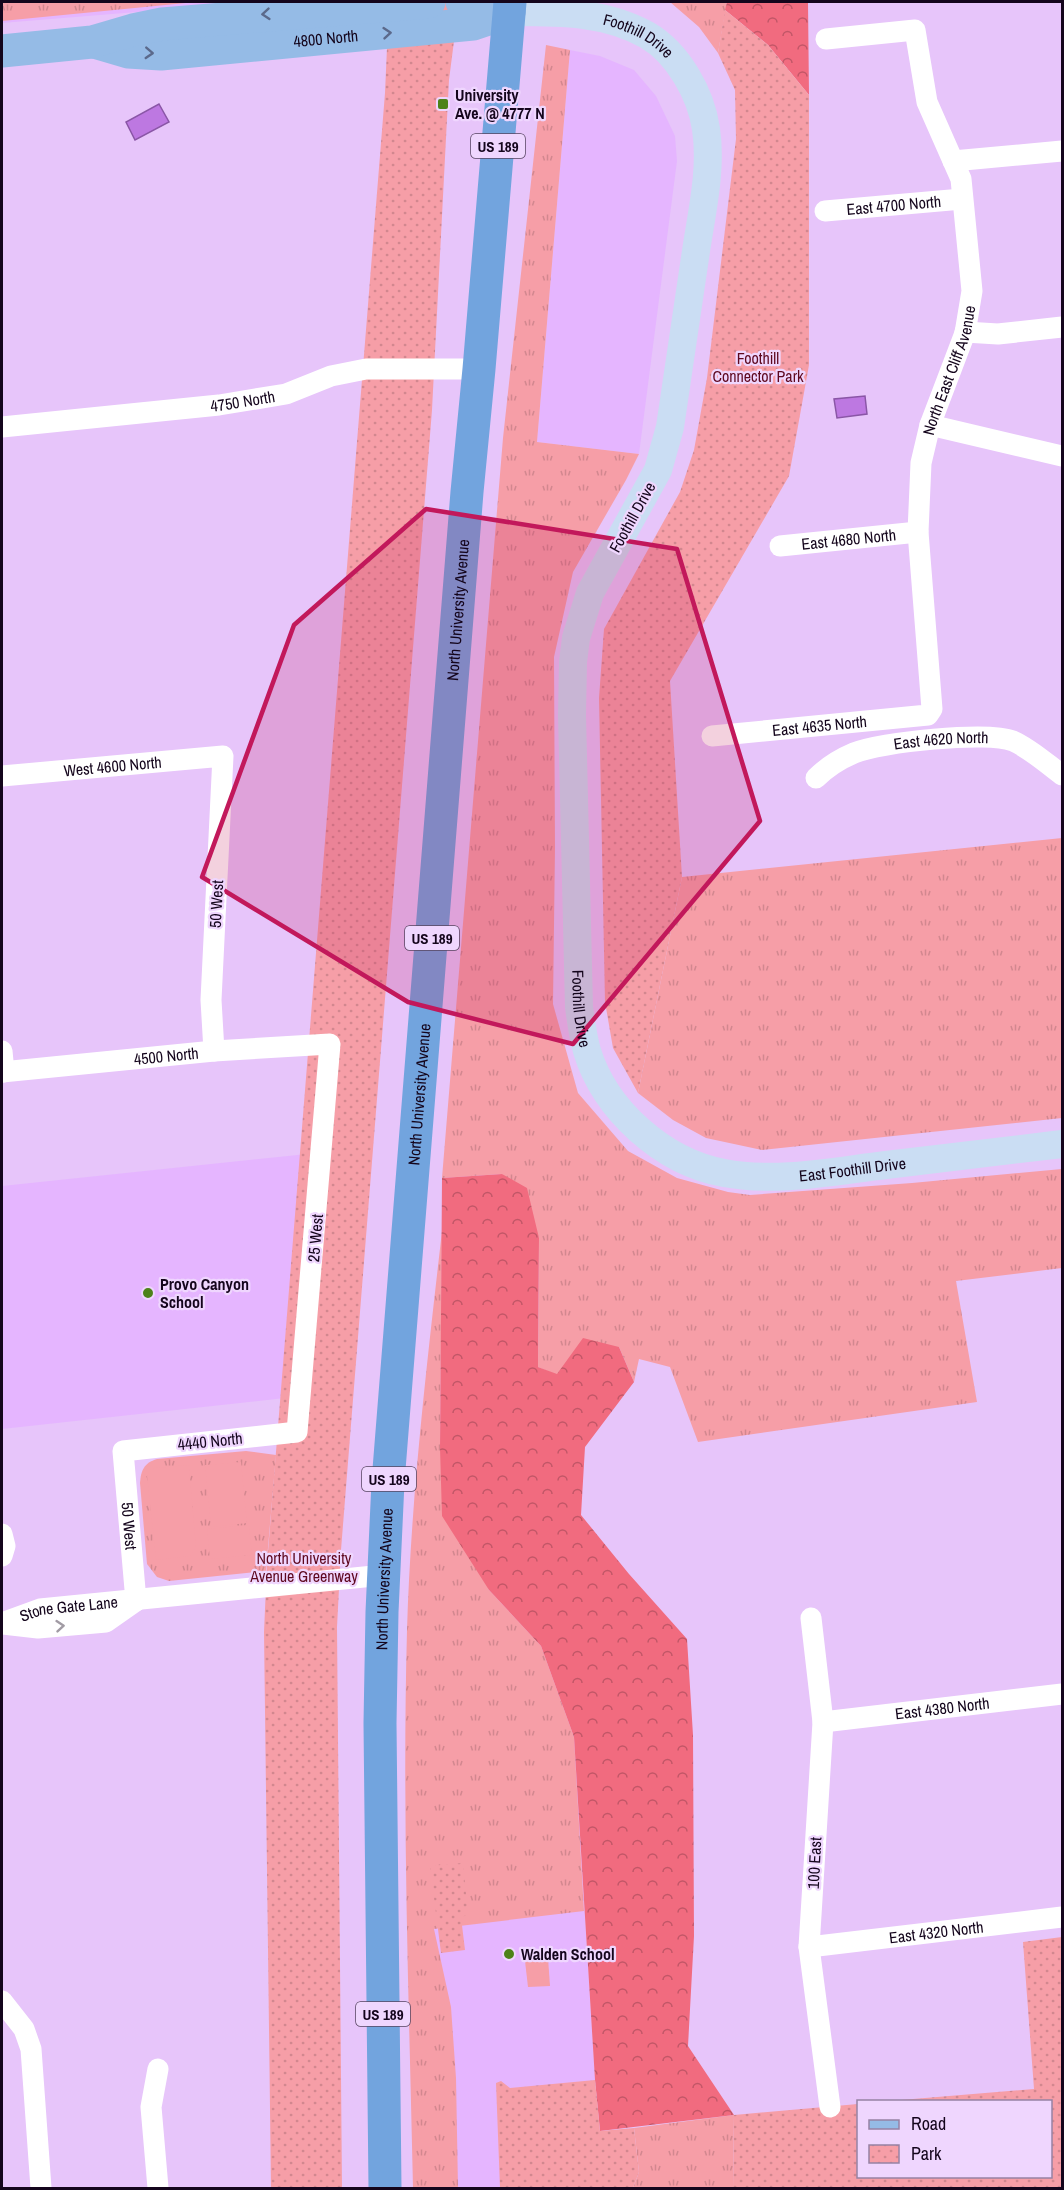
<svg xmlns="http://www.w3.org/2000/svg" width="1064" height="2190" font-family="'Archivo Narrow',sans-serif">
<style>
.built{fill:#e5b5ff}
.grass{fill:url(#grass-tufts)}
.forest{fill:url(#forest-crowns)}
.park{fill:url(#park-dots)}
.pitch{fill:#f69ea7}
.water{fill:#bd78e1;stroke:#8a56a6;stroke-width:1.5}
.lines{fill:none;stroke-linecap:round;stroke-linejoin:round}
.minor{stroke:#fff;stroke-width:21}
.secondary{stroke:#caddf3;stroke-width:28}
.primary{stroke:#95bbe6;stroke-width:33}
.trunk{stroke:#72a4de;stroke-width:33}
.oneway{stroke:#5b698b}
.oneway2{stroke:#a19ba4}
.marked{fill:#c2185b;fill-opacity:0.2;stroke:#c2185b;stroke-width:4.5;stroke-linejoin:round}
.poi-dot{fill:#4d8219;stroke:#efd6fe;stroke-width:2}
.labels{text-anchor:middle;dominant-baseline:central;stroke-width:4.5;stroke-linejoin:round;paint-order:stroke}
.shield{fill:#efd6fe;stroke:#564460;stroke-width:1.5}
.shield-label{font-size:15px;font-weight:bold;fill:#14051c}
.street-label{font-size:16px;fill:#14051c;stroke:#efd6fe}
.poi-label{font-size:16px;font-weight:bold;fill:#14051c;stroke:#efd6fe;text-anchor:start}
.park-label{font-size:16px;fill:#5e081f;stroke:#efd6fe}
</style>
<defs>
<pattern id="grass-tufts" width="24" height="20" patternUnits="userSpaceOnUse" patternTransform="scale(1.5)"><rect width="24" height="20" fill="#f69ea7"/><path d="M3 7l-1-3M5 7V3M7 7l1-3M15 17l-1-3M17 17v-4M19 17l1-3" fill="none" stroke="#d2878f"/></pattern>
<pattern id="forest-crowns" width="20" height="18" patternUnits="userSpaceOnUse" patternTransform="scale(1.5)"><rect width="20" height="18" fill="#f16b7f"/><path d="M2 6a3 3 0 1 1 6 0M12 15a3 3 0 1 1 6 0" fill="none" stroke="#c25667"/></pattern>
<pattern id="park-dots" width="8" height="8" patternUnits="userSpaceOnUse" patternTransform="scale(1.5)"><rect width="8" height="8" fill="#f69ea7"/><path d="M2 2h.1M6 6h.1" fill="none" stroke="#d2878f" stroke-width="1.8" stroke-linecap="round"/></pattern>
</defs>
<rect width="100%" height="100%" fill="#e7c5fa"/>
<!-- built -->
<g class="built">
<path d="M2,2H260L2,23Z"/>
<path d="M570,50L600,56L634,70L656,96L675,136L677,161L639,454L537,442Z"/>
<path d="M307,1154L285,1398L2,1429V1186Z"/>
<path d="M574,1737L595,2080L600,2131L634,2128L633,2188H437L433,1929Z"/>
</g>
<!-- grass -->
<g class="grass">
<path d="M2,2H196L2,21Z"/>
<path d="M670,2H727L718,53L699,27Z"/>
<path d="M546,45L570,50L537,442L639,454L626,480L573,572L554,657L555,848L553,1004L578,1093L628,1151L677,1178L728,1192L750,1195L912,1183L1062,1169V1268L956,1281L977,1402L698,1442L670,1367L639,1359L634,1382L619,1347L557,1375L538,1367L539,1238L502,1174L442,1178L503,438Z"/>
<path d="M1062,838V1118L762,1150L706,1138L673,1120L638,1093L682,877Z"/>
<path d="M442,1231L440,1448L489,1590L541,1646L574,1737L584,1911L434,1929L451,2007L456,2078L458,2188H413C409,2002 402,1816 407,1630C411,1496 427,1363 442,1231Z"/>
<path d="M246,1451L276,1455L266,1571L169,1581L157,1577L147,1564L140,1483C141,1470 144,1463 157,1459Z"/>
<path d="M734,2115L733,2188H633L639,2172L634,2128Z"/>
</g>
<!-- forest -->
<g class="forest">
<path d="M727,2H808L809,95L768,45L725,10Z"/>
<path d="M502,1174L527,1188L539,1238L538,1367L557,1374L583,1338L619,1347L634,1382L585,1447L581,1515L629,1574L687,1639L693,1735L694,1936L688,2046L734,2115L600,2131L595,2080L574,1737L541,1646L489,1590L442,1516L440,1448L442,1178Z"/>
</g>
<!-- park -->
<g class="park">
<path d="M389,2H459L449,80L432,410L341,1550L337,1627L342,2188H271L264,1632L267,1564L385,93Z"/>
<path d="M725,10L768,45L809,95V365L789,476L670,681L682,877L638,1093L613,1048L605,1002L599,698L604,629L680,492L694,450L707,378L736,139L735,90L718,53Z"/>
<path d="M463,1863L468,1915L461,1917L465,1950L441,1953L430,1866Z"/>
<path d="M1062,1937V2188H733L734,2115L858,2104V2176H1050V2102L889,2101L1034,2089L1023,1942Z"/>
<path d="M595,2080L600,2131L634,2128L639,2172L633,2188H500L496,2083L501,2081L510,2088Z"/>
</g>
<!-- pitch -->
<g class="pitch">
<path d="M241,1462L247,1523L211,1527L205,1465Z"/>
<path d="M189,1465L196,1547L190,1556L156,1560L147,1476L154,1468Z"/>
<path d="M249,1525L252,1555L210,1559L207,1529Z"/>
<path d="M548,1958L550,1986L528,1987L525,1961Z"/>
</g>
<!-- water -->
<g class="water">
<path d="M159,104L169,122L135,140L126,122Z"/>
<path d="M865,396L867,414L837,418L834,399Z"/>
</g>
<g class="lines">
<!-- minor -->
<g class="minor">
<path d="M953,161L1062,151"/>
<path id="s1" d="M825,211L962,199"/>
<path d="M965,332L998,334L1062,327"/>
<path d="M930,425L1062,456"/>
<path id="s2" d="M2,427L219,405L286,394L331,376L366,369H479"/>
<path id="s3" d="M780,546L918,532"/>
<path id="s4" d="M712,736L928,715L932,709L918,532L921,463L930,425L965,333L972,291L961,179L927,102L915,30L826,39"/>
<path id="s5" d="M2,776L223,756L211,1000L214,1051"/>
<path id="s6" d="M816,778C827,767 840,759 854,753C880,742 988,731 1013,741C1031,749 1047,764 1062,775"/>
<path d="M2,1051L4,1072"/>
<path id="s7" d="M2,1072L214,1051L330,1044L297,1432L123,1451L136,1601"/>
<path d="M2,1534L5,1546L2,1556"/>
<path d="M811,1618L823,1722L809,1947L830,2107"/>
<path id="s8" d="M2,1623L40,1609L384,1575"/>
<path d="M3,1624L38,1628L106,1622L136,1601"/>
<path id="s9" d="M823,1722L1062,1694"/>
<path id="s10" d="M809,1947L1062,1917"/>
<path d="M2,2001L24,2029L31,2049L41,2188"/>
<path d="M158,2069L151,2107L158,2188"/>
</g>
<!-- secondary -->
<path class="secondary" id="s11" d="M509,12C557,12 604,11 647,35C678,53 701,94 706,129C712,169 702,211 696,251C687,310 679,368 670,427L658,470L590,593L576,638L573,662L572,715L579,1007C581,1022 583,1037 587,1051C605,1110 663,1162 724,1173C777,1183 834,1171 886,1165C945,1158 1004,1151 1062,1144"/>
<!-- primary -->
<g class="primary">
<path d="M462,2L478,3L509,12"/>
<path id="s12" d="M94,42L128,52L161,54L473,24L509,12"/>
<path d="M2,51L92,42L133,30L162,24L429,2"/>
</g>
<!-- trunk -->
<path class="trunk" id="s13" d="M385,2188L380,1723L382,1612L388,1482L467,492L479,369L510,2"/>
</g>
<!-- one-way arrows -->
<defs><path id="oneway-chevron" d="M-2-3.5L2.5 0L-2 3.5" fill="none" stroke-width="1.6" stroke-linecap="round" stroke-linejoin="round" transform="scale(1.5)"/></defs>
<g class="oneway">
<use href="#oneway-chevron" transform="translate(266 14) rotate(175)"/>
<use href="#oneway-chevron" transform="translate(387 33) rotate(-5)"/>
<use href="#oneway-chevron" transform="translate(149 53) rotate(3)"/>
</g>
<use class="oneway2" href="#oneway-chevron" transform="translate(60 1626) rotate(-5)"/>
<!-- marked area -->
<path class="marked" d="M426,509L677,549L760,821L573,1044L408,1002L202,877L294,625Z"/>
<!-- markers -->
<g class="poi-dot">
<rect x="437" y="98" width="12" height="12" rx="3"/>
<circle cx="148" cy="1293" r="6"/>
<circle cx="509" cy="1954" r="6"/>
</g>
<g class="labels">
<!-- shield labels -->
<g class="shield">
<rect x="471" y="134" width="54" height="24" rx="4.5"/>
<rect x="405" y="926" width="54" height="24" rx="4.5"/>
<rect x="362" y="1467" width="54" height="24" rx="4.5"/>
<rect x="356" y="2002" width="54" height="24" rx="4.5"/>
</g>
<g class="shield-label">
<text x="498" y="146">US 189</text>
<text x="432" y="938">US 189</text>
<text x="389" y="1479">US 189</text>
<text x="383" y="2014">US 189</text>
</g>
<!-- street labels -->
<g class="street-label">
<text stroke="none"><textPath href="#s12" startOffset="234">4800 North</textPath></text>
<text stroke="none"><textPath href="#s11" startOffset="134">Foothill Drive</textPath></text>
<text stroke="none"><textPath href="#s1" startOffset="69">East 4700 North</textPath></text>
<text stroke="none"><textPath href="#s4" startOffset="568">North East Cliff Avenue</textPath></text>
<text stroke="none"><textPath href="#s2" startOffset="242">4750 North</textPath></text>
<text transform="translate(632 517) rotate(-61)">Foothill Drive</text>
<text stroke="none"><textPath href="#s3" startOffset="69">East 4680 North</textPath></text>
<text stroke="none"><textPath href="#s13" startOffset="1581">North University Avenue</textPath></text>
<text stroke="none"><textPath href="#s4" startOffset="108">East 4635 North</textPath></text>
<text stroke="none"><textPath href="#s6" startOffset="134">East 4620 North</textPath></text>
<text stroke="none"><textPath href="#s5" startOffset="111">West 4600 North</textPath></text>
<text transform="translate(216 904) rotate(-87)">50 West</text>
<text stroke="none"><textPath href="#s11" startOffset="1160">Foothill Drive</textPath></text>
<text stroke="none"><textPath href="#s7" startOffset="165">4500 North</textPath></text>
<text stroke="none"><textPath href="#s13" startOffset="1095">North University Avenue</textPath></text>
<text stroke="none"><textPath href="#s11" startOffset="1524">East Foothill Drive</textPath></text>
<text transform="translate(315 1238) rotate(-85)">25 West</text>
<text transform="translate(210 1441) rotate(-6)">4440 North</text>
<text stroke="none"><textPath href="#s7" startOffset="969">50 West</textPath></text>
<text stroke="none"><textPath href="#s13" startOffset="609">North University Avenue</textPath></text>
<text stroke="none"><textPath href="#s8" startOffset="69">Stone Gate Lane</textPath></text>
<text stroke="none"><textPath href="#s9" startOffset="120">East 4380 North</textPath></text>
<text transform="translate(814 1863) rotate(-87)">100 East</text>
<text stroke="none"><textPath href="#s10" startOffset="128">East 4320 North</textPath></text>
</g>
<!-- poi labels -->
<g class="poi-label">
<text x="455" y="95">University<tspan x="455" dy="18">Ave. @ 4777 N</tspan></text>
<text x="160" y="1284">Provo Canyon<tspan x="160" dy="18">School</tspan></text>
<text x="521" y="1954">Walden School</text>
</g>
<!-- park labels -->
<g class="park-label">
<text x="758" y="358">Foothill<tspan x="758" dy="18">Connector Park</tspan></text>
<text x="304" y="1558">North University<tspan x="304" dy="18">Avenue Greenway</tspan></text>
</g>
</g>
<!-- border -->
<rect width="1064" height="2190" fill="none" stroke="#14051c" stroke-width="6"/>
<!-- legend -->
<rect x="857" y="2100" width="195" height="78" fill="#efd6fe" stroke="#9782a4" stroke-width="1.5"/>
<rect x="869" y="2120" width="30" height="9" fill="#95bbe6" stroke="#9782a4" stroke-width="1.5"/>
<text x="911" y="2130" font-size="18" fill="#14051c">Road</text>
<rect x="869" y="2145" width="30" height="18" fill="url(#park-dots)" stroke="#9782a4" stroke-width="1.5"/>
<text x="911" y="2160" font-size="18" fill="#14051c">Park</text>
</svg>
